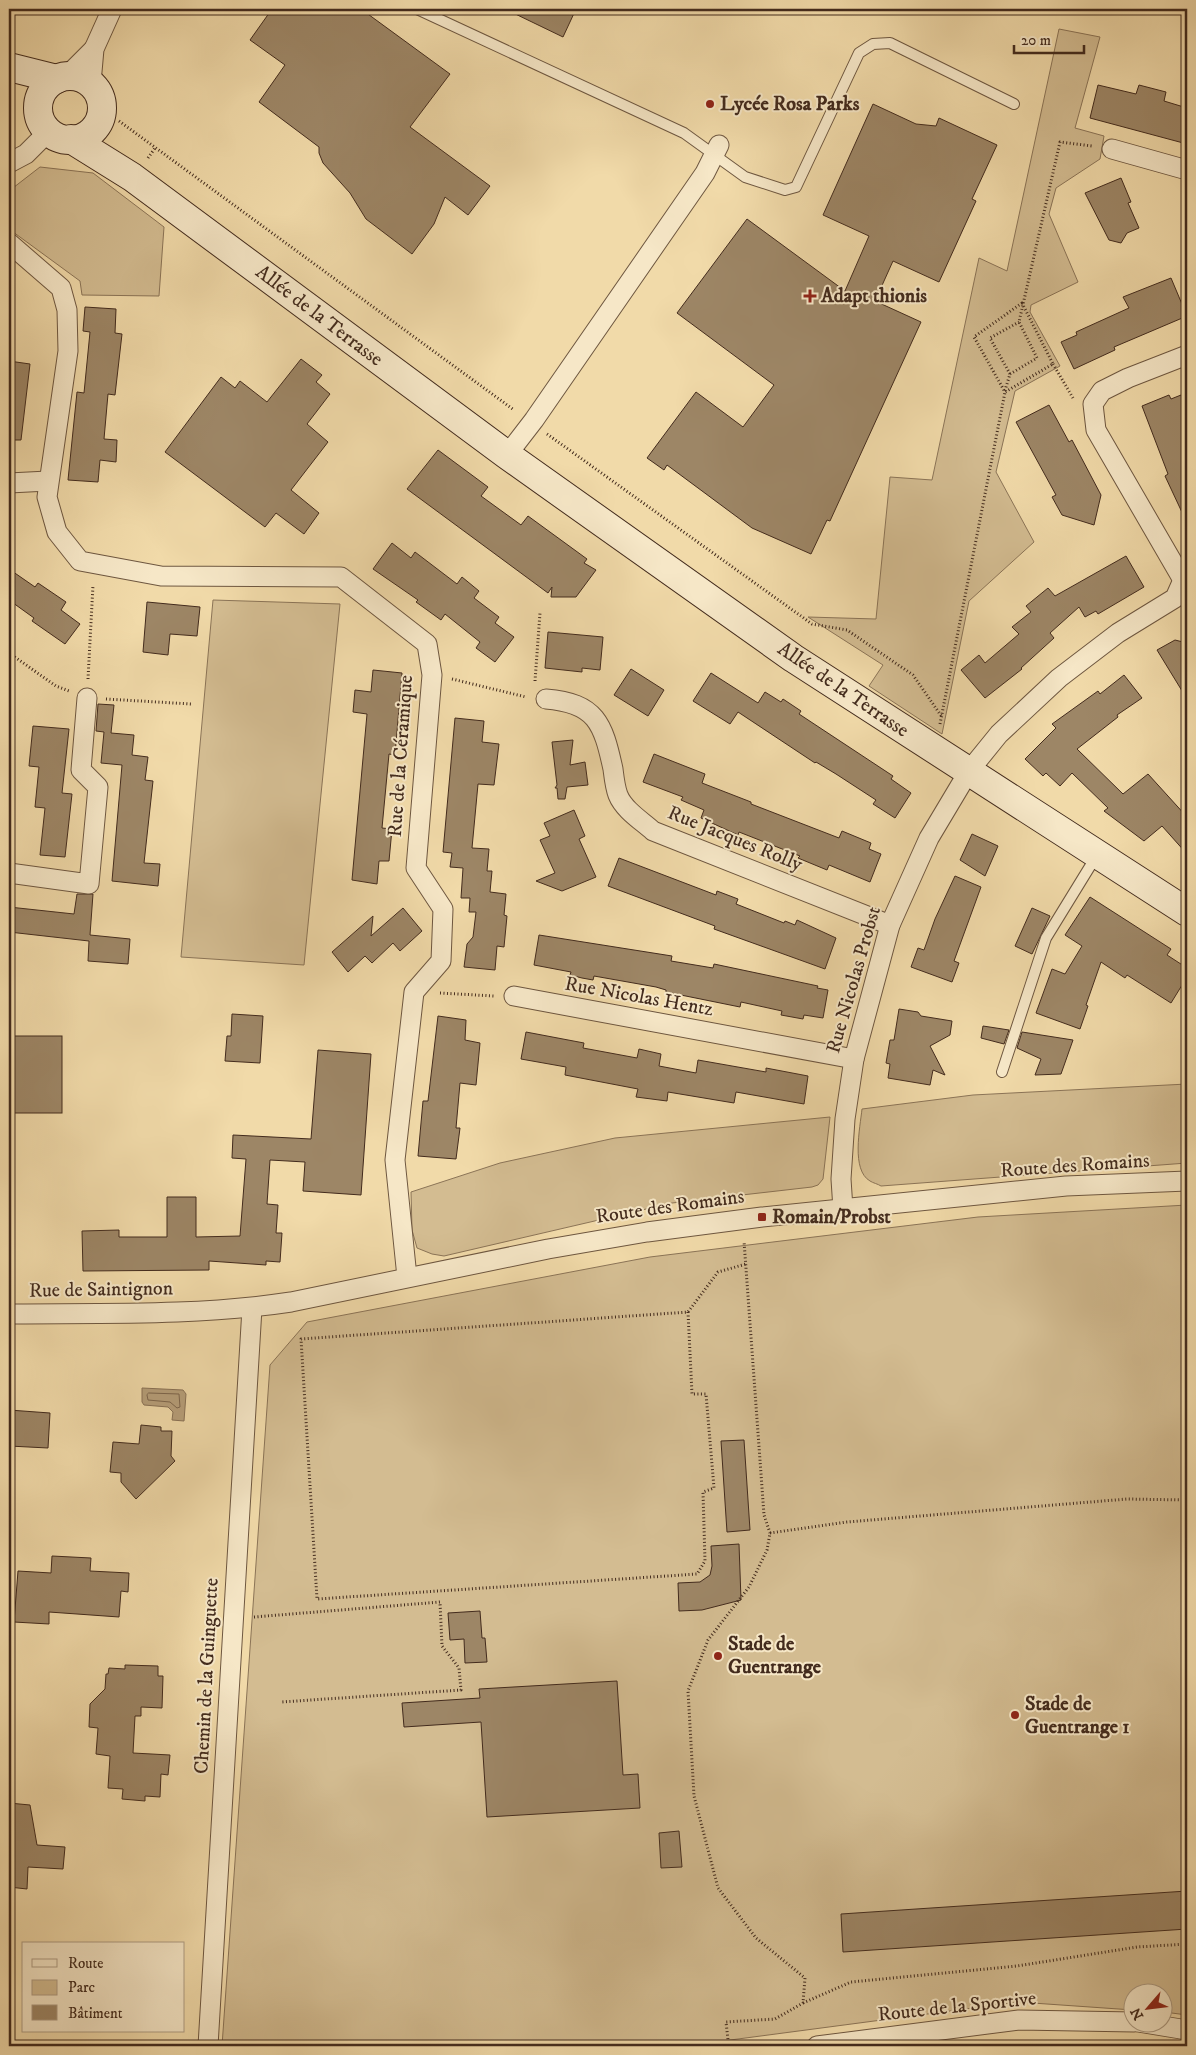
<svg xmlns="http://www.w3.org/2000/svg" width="1196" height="2055" font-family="'IM FELL DW Pica',serif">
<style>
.green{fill:#d3bc91;stroke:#8b7457}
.water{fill:#b69e79;stroke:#887054}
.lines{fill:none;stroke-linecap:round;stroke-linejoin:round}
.shore{stroke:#7c644b;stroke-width:1}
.building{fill:#9d8666;stroke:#432b1d}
.lane-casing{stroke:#6e5740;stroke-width:12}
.street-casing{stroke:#6e5740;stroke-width:21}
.secondary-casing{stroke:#432b1d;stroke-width:30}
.path{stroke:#432b1d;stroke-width:3;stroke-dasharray:1 2.5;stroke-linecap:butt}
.lane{stroke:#f6e7c7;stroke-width:10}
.street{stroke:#f6e7c7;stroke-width:19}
.secondary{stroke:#f6e7c7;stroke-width:28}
.poi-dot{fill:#8f2418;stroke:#f6e7c7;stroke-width:2}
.labels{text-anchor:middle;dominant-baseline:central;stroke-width:4;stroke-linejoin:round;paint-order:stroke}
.poi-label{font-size:20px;font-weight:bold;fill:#432b1d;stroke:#f6e7c7;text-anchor:start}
.street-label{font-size:20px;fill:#432b1d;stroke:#f6e7c7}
</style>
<rect width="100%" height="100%" fill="#f1daa9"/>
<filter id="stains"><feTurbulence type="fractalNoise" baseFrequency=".004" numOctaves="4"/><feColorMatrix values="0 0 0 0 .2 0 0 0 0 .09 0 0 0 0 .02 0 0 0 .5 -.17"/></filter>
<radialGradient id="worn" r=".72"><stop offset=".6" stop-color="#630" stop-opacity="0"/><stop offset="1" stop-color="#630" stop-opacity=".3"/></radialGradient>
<!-- green -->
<g class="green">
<path d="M1059,29L1100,37L1075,128L1104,136L1100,159L1056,188L1049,214L1078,282L1031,305L1030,312L1060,366L1015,391L996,472L1034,542L969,601L942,734L869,686L883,665L808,617L876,619L890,477L932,480L979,258L1007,271Z"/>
<path d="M40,167L93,173L164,227L159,296L82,295L80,281L9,229V191Z"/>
<path d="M213,600L340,604L304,965L181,957Z"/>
<path d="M1187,1084V1163L881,1186C878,1184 873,1183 870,1181C851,1170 860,1128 862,1109L973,1095Z"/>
<path d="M830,1117L823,1179L818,1185L812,1187L672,1203L444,1256L432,1254L417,1248L412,1230L411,1192L500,1163L615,1138Z"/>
<path d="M1187,1205V2015L1164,2012V1992H1134L1133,2010L1018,2002L685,2046H222L270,1365L307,1322L650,1257L978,1217Z"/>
</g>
<!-- water -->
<path class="water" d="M142,1388L183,1390L186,1394L184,1421L172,1420L173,1412L168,1407L144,1405L142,1402Z"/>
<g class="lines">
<!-- shore -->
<path class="shore" d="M149,1393L179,1394L180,1407L177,1408L170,1402L148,1400L147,1395Z"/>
</g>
<!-- building -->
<g class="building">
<path d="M272,9H361L450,74L410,127L490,186L468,215L445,197L434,224L412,254L366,219L350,193L323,163L319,153V147L259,102L285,65L250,40Z"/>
<path d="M505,9H576L563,37Z"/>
<path d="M1098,85L1136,94L1139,85L1166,92L1164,101L1187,108V144L1090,118Z"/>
<path d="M873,104L916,124L936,126L939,118L997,145L972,199L976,201L939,282L893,261L875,301L921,322L830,521L827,520L811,554L752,528L667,465L664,470L647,458L696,392L743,427L774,385L677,313L747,219L845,291L869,236L823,215Z"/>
<path d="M1121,178L1131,202L1128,203L1139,228L1127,233L1121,243L1109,240L1085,193Z"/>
<path d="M1171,278L1187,316L1114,347L1115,350L1074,369L1061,342L1077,335L1076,332L1129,308L1123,297Z"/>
<path d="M85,307L116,309L115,333L122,334L115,395L108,394L104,439L117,440L116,462L100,460L98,482L68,480L77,392L84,393L90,332L83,331Z"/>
<path d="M301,359L322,375L316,382L330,394L307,424L328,442L291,490L319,513L304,534L276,513L265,527L165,452L221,377L235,388L240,381L267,402Z"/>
<path d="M9,361L30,364L21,440H9Z"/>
<path d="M1169,395L1171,399L1181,395L1187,415V523L1165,476L1168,474L1142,406Z"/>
<path d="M1049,405L1069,442L1072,440L1101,495L1094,525L1062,515L1052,497L1056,495L1016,422Z"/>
<path d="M438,450L488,487L481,496L521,525L528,516L587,559L584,563L596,570L576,597H551L552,587L548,593L407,489Z"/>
<path d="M392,543L411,558L415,552L457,584L462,577L479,591L474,598L499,617L495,623L514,637L495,662L476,648L480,642L445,614L441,620L416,602L418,600L373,569Z"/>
<path d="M1126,556L1144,587L1098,614L1096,611L1085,617L1079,607L1050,633L1054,638L1021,668L1022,669L985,698L961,670L979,655L985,663L1019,634L1012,627L1031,612L1026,606L1048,588L1055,596Z"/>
<path d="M9,569L35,587L38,583L66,602L61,610L80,624L65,644L32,621L34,618L9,600Z"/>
<path d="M147,602L200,607L197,636L170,634L168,655L143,652Z"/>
<path d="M548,632L603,637L600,670L582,668V672L545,668Z"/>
<path d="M1175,640L1187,643V699L1157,650Z"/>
<path d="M631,669L664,690L648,716L614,695Z"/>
<path d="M373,670L402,673L395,755L389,754L382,828L392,829L389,861H379L377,884L352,880L367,714L353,712L355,690L371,692Z"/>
<path d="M711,673L758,703L765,692L781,702L783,699L801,711L799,714L893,776L891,779L911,793L895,818L873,804L876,800L836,774L816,762L815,763L738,712L730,724L693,701Z"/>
<path d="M1124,675L1142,698L1117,715L1118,717L1077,749L1123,794L1148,774L1187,817V854L1162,826L1144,841L1104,811L1108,808L1072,773L1060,786L1046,773L1043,776L1025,759L1056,728L1052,724L1098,691L1100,694Z"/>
<path d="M98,704L114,705L111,733L134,735L132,755L148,757L145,780L153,781L144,863L160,864L158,886L112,881L122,765L101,763L104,732L96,731Z"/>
<path d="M455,718L484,721L482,742L499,744L494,785L478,784L472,848L489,849L487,871H492L490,892L506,894L504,915L507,916L504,947L497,946L495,970L464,967L467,944L473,937L476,912H469L470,898H461L463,868L450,867L452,853L443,852Z"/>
<path d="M33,726L69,729L62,793L72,794L65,857L40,855L45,808L35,807L39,767L29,766Z"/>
<path d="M573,740L570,765L585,762L588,785L567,787L565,799H558L557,788H555L557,785L552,742Z"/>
<path d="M654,754L705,774L702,783L751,802V804L839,838L842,831L871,843L869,849L881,854L870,882L829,865L827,870L798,858L800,856L739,832L738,835L701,818L704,810L681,800L683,797L643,782Z"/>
<path d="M574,810L585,836L579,839L596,877L562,891L536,881L555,873L540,840L550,836L544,823Z"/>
<path d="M972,834L998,846L985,876L960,860Z"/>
<path d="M619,858L716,895L717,891L738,899L736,904L784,923L785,921L795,925L797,920L836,938L825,969L714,929L715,926L608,886Z"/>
<path d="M955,876L981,887L954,961L959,963L952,982L911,967L918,948L924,950L935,919Z"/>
<path d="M77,894H93L90,935L130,939L128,964L88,961L89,941L9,932V907L74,914Z"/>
<path d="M1090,897L1171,949L1167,955L1187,968V977L1171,1003L1127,975L1125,978L1101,962L1086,1005L1088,1006L1080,1029L1036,1013L1052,969L1065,974L1082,946L1065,935Z"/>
<path d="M403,908L422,931L400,951L393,943L372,963L365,956L348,972L332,952L373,916L371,936Z"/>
<path d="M1032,908L1050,916L1032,954L1015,946Z"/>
<path d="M539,935L672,956L671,961L713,968L714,964L818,986L817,988L828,990L823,1018L804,1015L803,1019L781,1015L782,1011L741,1002L740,1007L666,992V990L656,987L594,976L593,980L582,978L570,975L571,972L534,965Z"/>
<path d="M899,1009L918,1012L921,1016L952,1021L950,1035L930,1046L945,1075L933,1070L930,1085L888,1078L890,1064L886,1063L890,1040H894Z"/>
<path d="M232,1014L263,1016L260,1063L225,1061L227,1036H231Z"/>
<path d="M438,1016L466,1020L465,1040L480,1043L476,1085L460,1083L456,1128H460L456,1159L418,1156L423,1101H428Z"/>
<path d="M983,1026L1009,1030L1004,1044L981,1038Z"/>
<path d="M526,1032L584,1043L583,1048L637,1058L639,1049L661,1054L659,1066L696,1073L698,1060L766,1072V1068L808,1076L804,1104L736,1092L734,1103L668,1092L667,1101L636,1097L638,1089L565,1075L566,1067L521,1059Z"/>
<path d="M1022,1032L1073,1040L1061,1074L1035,1075L1041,1059L1017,1048Z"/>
<rect x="9" y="1036" width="53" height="77"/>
<path d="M318,1050L371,1054L361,1195L303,1191L305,1162L270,1160L267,1204L278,1205L276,1233H282L280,1262L266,1261V1265L209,1261V1270L83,1271L82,1231L119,1230V1237H167V1197H196V1237L240,1236L246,1159L232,1158L233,1135L311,1139Z"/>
<path d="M9,1410L50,1413L48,1448L9,1446Z"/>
<path d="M141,1425L161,1427V1431H172L171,1456L175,1461L136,1499L121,1482V1473L110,1472L113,1442L139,1444Z"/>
<path d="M744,1440L750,1530L727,1532L721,1441Z"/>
<path d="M739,1544L741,1600L702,1610L679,1611L678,1583L700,1582L710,1575L712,1566L711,1546Z"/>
<path d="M52,1556L91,1558L90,1571L129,1573L128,1592L121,1591L119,1617L49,1612V1624L14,1622L18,1571L51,1573Z"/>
<path d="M480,1611L482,1638H485L487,1662L465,1663L464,1639L450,1640L448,1613Z"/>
<path d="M125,1665L158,1666V1676H163L162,1708L141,1707V1716H135L133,1753L170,1755L168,1775L161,1774L160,1797L145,1796V1801L122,1799L123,1789L108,1788L110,1756L96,1754L98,1728L89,1727L90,1704L105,1689L106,1674H108L109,1668L125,1669Z"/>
<path d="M617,1681L623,1775L638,1774L640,1808L487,1817L481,1722L404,1727L402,1703L480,1698L479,1689Z"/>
<path d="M9,1803L30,1805L37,1845L65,1847L63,1869L28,1867L27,1889L9,1887L11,1825H9Z"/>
<path d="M679,1831L682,1867L661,1868L659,1833Z"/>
<path d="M1187,1891V1929L843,1952L841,1914Z"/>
</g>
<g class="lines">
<defs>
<g id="lane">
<path d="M417,9L684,133L745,177L785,190L796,187L859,53L873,44L890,43L1014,104"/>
<path d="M1002,1072L1046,938L1097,855"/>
</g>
<g id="street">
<path d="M67,76L94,49"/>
<path d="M91,83L94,49L112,9"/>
<path d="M1112,149L1187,170"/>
<path d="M9,163L26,154L49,131"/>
<path d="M9,243L61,288L67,310L68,351L47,497L57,532L80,561L161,576L341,577L427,644L432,675L416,868L443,909L441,961L414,992L395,1160L407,1277"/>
<path d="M1187,355L1128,378L1102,391L1093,404L1096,430L1187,587"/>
<path d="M507,455L534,420L705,173L719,145"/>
<path d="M9,483L48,481"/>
<path d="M546,699C596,703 603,723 613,769C614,777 615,787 618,795C624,810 642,821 653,831L890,925"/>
<path d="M9,873L89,884L98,787L81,770L87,698"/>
<path d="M514,996L854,1059"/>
<path d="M843,1209L841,1179L845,1119L854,1059L890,925L929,838L969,771L999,734L1059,678L1118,633L1175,598L1183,580"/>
<path d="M9,1314C103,1313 198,1316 291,1302L548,1249L647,1232L762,1217L1066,1186L1187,1181"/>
<path d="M1138,2022L1187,2030"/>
<path d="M208,2046L252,1308"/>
<path d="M817,2046L1019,2020L1134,2022"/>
</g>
<g id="secondary">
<path d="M9,67L57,79"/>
<circle cx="70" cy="108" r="32"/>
<path d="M71,139L132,177L507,455L793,658L1187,912"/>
</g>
</defs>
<!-- lane casing -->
<use href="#lane" class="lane-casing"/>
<!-- street casing -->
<use href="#street" class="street-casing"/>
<!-- secondary casing -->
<use href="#secondary" class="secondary-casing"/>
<!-- path -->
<g class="path">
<path d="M119,121L514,410"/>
<path d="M148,158L155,148"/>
<path d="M1022,303L1053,364L1005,392L974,337Z"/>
<path d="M1053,364L1073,398"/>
<path d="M1010,374L990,338L1019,322"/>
<path d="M547,434L812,624L847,630L913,675L942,717"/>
<path d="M9,653L56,686L69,691"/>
<path d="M88,679L93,585"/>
<path d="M452,679L526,697"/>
<path d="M535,681L540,613"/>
<path d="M106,699L191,704"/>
<path d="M940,724L1006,387L1010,374L1037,358L1019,322L1060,142L1092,146"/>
<path d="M440,993L494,996"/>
<path d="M688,1312L692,1394H706L714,1488L703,1492L705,1561L697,1574L317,1599L301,1339L688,1312L718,1272L746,1264"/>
<path d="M770,1533L847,1522L1127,1499L1187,1500"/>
<path d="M254,1617L440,1602L442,1646L459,1668L461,1690L281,1702"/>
<path d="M803,2003L851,1982L1017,1966L1137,1947L1187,1944"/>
<path d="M727,2046L728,2040L726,2022L775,2019L803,2003L805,1978L756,1938L718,1888L694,1796L688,1691L708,1640L749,1587L767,1550L770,1533L764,1515L744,1241"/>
</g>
<!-- lane -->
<use href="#lane" class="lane"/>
<!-- street -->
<use href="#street" class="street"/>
<!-- secondary -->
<use href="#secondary" class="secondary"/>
</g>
<!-- markers -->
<g class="poi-dot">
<circle cx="710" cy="104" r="5"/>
<path d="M807.5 288.5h5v5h5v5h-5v5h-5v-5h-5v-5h5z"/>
<rect x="757" y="1212" width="10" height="10" rx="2.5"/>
<circle cx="718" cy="1656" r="5"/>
<circle cx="1015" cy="1715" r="5"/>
</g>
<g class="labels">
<!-- poi labels -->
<g class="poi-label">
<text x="720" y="104">Lycée Rosa Parks</text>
<text x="821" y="296">Adapt thionis</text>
<text x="772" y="1217">Romain/Probst</text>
<text x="728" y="1644">Stade de<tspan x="728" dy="23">Guentrange</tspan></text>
<text x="1025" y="1704">Stade de<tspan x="1025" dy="23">Guentrange 1</tspan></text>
</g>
<!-- street labels -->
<g class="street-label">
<text transform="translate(319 316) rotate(37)">Allée de la Terrasse</text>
<text transform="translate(843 690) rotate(34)">Allée de la Terrasse</text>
<text transform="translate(401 756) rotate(-86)">Rue de la Céramique</text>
<text transform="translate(735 839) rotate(22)">Rue Jacques Rolly</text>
<text transform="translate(854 980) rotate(-74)">Rue Nicolas Probst</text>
<text transform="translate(639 997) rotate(10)">Rue Nicolas Hentz</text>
<text transform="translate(1075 1166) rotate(-4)">Route des Romains</text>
<text transform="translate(670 1207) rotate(-8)">Route des Romains</text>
<text transform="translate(101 1290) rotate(-1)">Rue de Saintignon</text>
<text transform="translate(207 1676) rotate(-87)">Chemin de la Guinguette</text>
<text transform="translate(957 2007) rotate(-6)">Route de la Sportive</text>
</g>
</g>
<!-- margin -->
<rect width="1196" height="2055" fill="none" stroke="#f1daa9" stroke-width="30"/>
<rect x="10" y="10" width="1176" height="2035" fill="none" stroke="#432b1d" stroke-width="2.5"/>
<rect x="15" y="15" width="1166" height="2025" fill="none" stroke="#432b1d"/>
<!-- legend -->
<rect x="22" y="1942" width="162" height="90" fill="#f6e7c7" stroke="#ae9c83"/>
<rect x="32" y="1959" width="25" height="8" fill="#f6e7c7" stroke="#ae9c83"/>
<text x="68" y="1968" font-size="15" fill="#432b1d">Route</text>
<rect x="32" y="1980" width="25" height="15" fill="#d3bc91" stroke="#ae9c83"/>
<text x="68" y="1992" font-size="15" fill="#432b1d">Parc</text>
<rect x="32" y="2005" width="25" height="15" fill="#9d8666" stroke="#ae9c83"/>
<text x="68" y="2018" font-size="15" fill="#432b1d">Bâtiment</text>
<!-- north arrow -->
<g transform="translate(1148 2008) rotate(242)"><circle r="24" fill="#f6e7c7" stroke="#ae9c83"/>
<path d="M0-4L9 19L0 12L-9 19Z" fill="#8f2418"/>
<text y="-8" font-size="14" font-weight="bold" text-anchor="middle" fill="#432b1d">N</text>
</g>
<!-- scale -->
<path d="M1014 45v8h70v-8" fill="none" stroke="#432b1d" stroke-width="2.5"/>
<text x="1021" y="45" font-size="15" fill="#432b1d" stroke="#f6e7c7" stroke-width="4" paint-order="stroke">20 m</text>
<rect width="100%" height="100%" filter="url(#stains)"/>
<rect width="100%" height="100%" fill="url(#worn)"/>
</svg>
